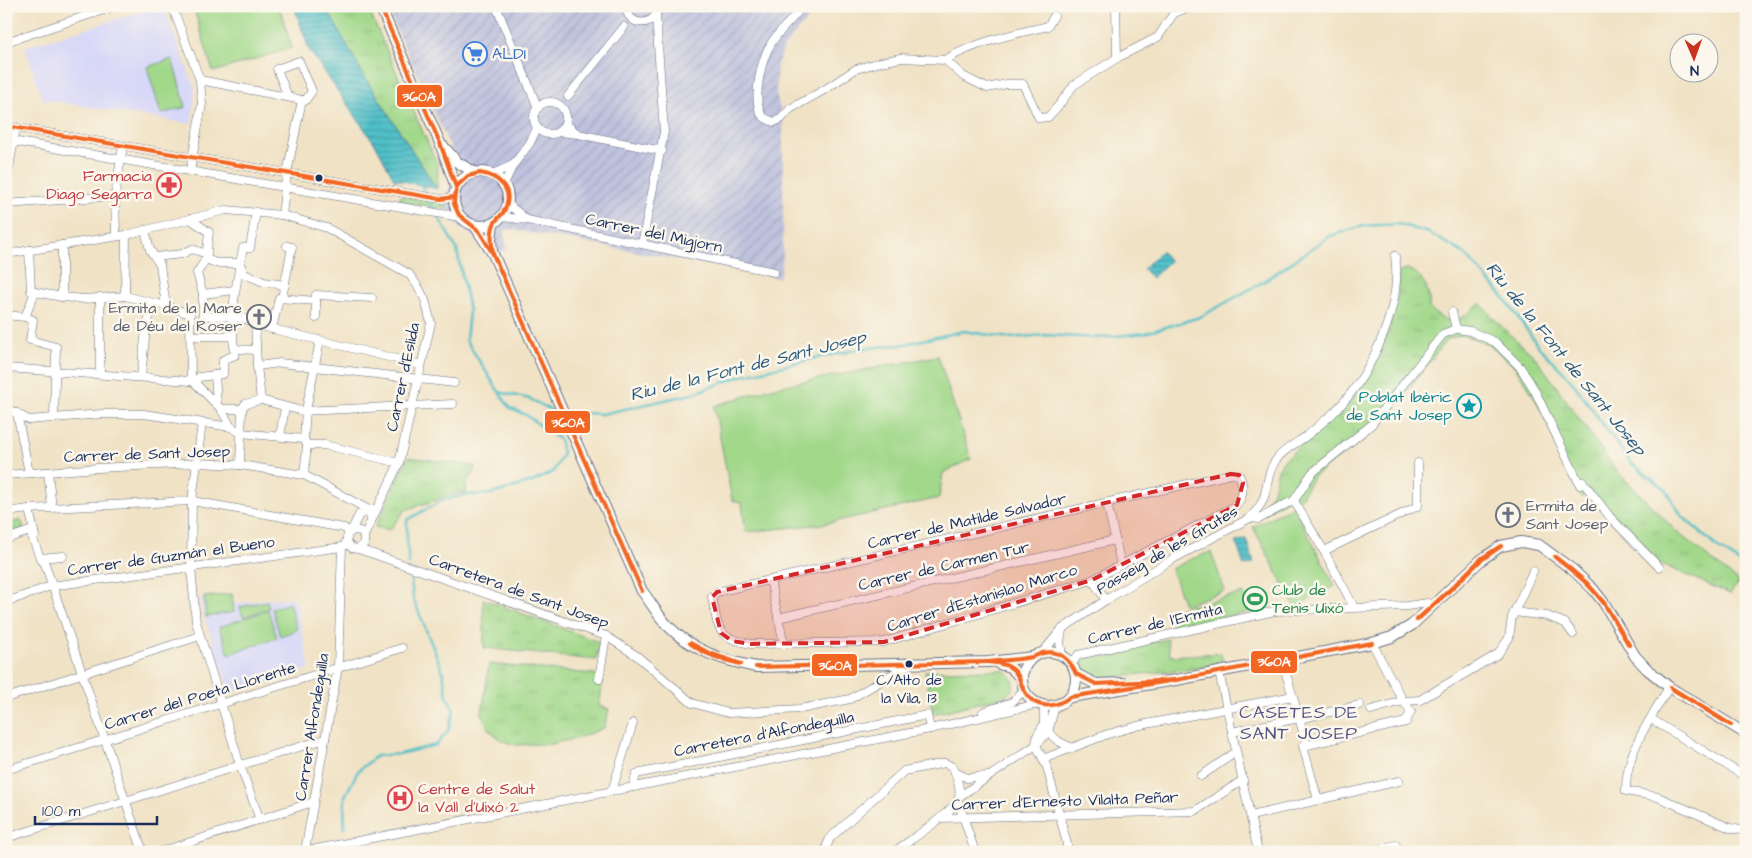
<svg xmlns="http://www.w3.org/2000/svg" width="1752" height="858" font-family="'Architects Daughter',sans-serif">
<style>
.built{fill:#d7d7f8}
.industrial{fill:url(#industrial-furrows)}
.grass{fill:url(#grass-tufts);stroke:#5e8474}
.garden{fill:#a1d88a;stroke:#5e8474}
.water{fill:url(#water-rules);stroke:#367793}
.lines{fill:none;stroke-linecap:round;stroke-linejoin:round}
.stream{stroke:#51bfc8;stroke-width:2.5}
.minor-casing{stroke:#666e82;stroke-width:9}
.major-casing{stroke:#666e82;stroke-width:12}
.minor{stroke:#fff;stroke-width:8}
.major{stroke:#fff;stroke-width:10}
.bus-1-casing{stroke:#fbf7ec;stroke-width:8}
.bus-1{stroke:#f26522;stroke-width:4}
.marked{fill:#d62828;fill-opacity:0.2;stroke:#d62828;stroke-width:4;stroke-dasharray:10 6;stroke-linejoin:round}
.bus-dot{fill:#1b2f5e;stroke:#fbf7ec;stroke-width:2}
.labels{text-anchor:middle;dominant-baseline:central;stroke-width:5;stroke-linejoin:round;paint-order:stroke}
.bus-label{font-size:15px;fill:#1b2f5e;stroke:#fbf7ec}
.shop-label{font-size:16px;fill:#366cbe;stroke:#fbf7ec;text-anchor:start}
.health-label{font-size:16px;fill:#be3a42;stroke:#fbf7ec;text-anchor:end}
.street-label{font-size:16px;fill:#1b2f5e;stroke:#fbf7ec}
.worship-label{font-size:16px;fill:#5b616d;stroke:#fbf7ec;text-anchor:end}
.culture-label{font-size:16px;fill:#0d838f;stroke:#fbf7ec;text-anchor:end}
.leisure-label{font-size:16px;fill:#27864d;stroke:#fbf7ec;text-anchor:start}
.water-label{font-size:18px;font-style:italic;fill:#2b5a7e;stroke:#fbf7ec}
.neighbourhood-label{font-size:18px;letter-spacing:1px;fill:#525385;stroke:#fbf7ec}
.line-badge{stroke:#fbf7ec;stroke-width:2}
.badge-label{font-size:14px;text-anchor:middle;font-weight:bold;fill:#fff}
</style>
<defs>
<pattern id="industrial-furrows" width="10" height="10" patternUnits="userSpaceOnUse" patternTransform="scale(1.25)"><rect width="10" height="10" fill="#bfc2dd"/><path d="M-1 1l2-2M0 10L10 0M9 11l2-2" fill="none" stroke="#a4a7c0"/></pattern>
<pattern id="grass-tufts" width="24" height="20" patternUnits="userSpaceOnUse" patternTransform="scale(1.25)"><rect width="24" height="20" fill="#a1d88a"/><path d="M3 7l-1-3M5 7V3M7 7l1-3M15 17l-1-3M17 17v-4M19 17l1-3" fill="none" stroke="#8aba7a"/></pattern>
<pattern id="water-rules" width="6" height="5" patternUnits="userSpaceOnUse" patternTransform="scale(1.25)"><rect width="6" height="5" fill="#51bfc8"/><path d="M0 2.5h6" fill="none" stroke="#429ca6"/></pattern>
</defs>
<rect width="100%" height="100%" fill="#fbf7ec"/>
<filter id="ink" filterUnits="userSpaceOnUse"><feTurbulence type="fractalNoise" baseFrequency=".02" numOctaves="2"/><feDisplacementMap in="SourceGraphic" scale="10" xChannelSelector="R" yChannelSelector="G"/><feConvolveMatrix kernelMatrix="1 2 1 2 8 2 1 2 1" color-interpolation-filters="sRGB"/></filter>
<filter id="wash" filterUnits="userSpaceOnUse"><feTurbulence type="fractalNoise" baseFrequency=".0096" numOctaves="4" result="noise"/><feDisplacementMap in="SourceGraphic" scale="20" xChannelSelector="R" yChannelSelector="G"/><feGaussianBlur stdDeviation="1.12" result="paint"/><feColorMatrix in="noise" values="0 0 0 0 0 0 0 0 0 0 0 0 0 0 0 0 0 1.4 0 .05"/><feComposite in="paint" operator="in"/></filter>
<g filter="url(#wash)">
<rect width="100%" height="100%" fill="#f0e2c5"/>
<!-- built -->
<g class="built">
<path d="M161,6H163L195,88L194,106L191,124L42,99L25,47Z"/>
<path d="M232,594L234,604L268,599L295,598L310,669L230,693L202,610L201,598Z"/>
</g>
<!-- industrial -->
<path class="industrial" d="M392,6H816L807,20L784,47L777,64L776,93L783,121V258L779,278L510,229H506L504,234L507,249L489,257L480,240L459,227L449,213L447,208V193L452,183L462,173L387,8Z"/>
<!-- grass -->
<g class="grass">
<path d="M325,6H367L438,166L437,189L365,77Z"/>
<path d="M1407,269C1425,275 1430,292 1429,308C1451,330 1462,319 1480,303L1503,328L1536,358L1615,469L1677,532L1739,582L1730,594L1659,563L1588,488L1582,498L1578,494L1542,412L1532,393L1515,367L1492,347L1475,339L1461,335L1446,340L1381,426L1314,476L1299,501L1289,499L1257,517L1273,491L1278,469L1284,460L1350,402L1375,364L1389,329L1398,295L1399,273L1402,270Z"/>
<path d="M408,457L475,466L474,473L466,482V493L461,492L405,510L390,530L375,527Z"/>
<path d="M21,520L24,529L9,532L7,524Z"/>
<path d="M483,599L599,642L596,660L484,648Z"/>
<path d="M1167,639L1170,656L1221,653L1223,664L1185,670L1098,678C1088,674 1085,669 1080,660Z"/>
<path d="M489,664L594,674L603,680L599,706L609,709L604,728L578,738L551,744L515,745L503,741L488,729L482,713Z"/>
<path d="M1003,670L1010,675L1014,683L1012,690L1006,696L933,714L925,671Z"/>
</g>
<!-- garden -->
<g class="garden">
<path d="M193,6H279L292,48L213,72Z"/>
<path d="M172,59L186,107L161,114L147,67Z"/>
<path d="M400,196L447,204V209L400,202Z"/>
<path d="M938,356L971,459L943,473L939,498L824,524L746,532L742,504L732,500L714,406L775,387Z"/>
<path d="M1293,506L1335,586L1295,607L1253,527Z"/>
<path d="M1211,552L1225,591L1184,605L1171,569L1191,559Z"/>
<path d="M1244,593L1249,612L1173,629L1169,611Z"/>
<path d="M232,594L234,612L206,617L204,597Z"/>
<path d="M267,601L269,608L243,617L240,607Z"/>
<path d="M289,603L297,630L280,636L272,609Z"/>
<path d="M268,610L277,638L229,654L219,627Z"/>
</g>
<!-- water -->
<g class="water">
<path d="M294,6H325L367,81L437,189L394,179L377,147L309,50Z"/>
<path d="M1161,251L1170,261L1152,278L1143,269Z"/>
<path d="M1246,539L1254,563L1244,566L1236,542Z"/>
</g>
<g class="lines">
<!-- stream -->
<g class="stream">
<path d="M420,183L426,194"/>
<path d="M428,199L435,211"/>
<path d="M438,216L457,250L469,311L466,340L499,392L530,399L555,412H560"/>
<path d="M565,412L602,414L692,394L738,377L815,358L866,348L900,345L964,331L1009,338L1046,335L1096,338L1145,333L1200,317L1263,282L1330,236L1363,226L1399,224L1429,233L1465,254L1505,299L1539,347L1571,380L1631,463L1666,490L1681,515L1719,549L1746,567"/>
<path d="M409,564L407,545V520L441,501L464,495L491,494L532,482L553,472L563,454L560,440L526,415L510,408L499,392"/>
<path d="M344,828L345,796L358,771L376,756L399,754L436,745L448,731L454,711L447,696L443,672L413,598L410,569"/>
</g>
</g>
</g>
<g filter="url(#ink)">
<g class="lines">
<defs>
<g id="minor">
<path d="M172,6L200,80L202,104L190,171"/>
<path d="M496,6L538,108"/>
<path d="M626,6C627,28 657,28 658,6"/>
<path d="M802,6C794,19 780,29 772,42C762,57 752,96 761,114C764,119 769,120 774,122L781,119L790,109L824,90L856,69L881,62L901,58L945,60L963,76L987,88L1007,84H1023L1039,118L1048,117L1059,105L1074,85L1117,58L1158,37L1174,13L1192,6"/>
<path d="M1116,6L1117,58"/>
<path d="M6,42L116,6"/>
<path d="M945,60C975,42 1014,34 1048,26L1054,16"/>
<path d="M200,80L302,100"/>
<path d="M568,96L624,27"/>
<path d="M288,97L277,69L299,61L312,91L305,101L302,100"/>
<circle cx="550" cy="118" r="16"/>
<path d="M6,126L441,199L454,197"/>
<path d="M560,132L578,134L566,124"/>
<path d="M578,134L662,151"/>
<path d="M6,140L460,217"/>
<path d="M493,174L513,165"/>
<path d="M504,184L513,165L530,143L537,128"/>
<path d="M6,185L16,128"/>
<path d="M6,204L115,196"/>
<path d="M508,204L527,220"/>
<path d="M282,215L287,173L302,100"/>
<path d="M502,217L527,220L774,272"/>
<path d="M190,219L209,232L206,259L197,273L203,294V316C222,317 246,315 261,326L421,365"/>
<path d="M145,230L150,250L160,265L166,306"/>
<path d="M116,236L115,196L123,146"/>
<path d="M642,244L664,132L656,15"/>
<path d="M29,250L31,291"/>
<path d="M6,254L126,235L226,210L282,215L327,228L409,274L419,288L425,300L431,323L399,463L364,536V544L358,549"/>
<path d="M155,257L182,254L192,249L207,254"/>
<path d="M206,259L216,263H240L244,274L264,282L285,285"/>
<path d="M203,294L234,290"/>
<path d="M125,296L126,235"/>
<path d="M62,297V245"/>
<path d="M282,298L292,247L287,246"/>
<path d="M1452,312L1456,329"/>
<path d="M6,315L25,317L35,292L62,297L85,299L125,296L166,306L190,314L191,381"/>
<path d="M25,317L33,320L30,340L56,347L54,418"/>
<path d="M316,318V295L372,298"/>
<path d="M255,321L257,366L261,400"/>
<path d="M272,329L279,298L316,301"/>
<path d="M191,336H232"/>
<path d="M234,349L256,350"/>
<path d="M257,366L280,363L454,383"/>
<path d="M6,368L191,381L195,383L221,409L231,427"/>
<path d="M100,374V297"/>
<path d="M215,375L217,404"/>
<path d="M141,377L146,328L154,303"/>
<path d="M195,383L199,377L223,374V360L235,355C229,318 236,284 243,248H250L256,212"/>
<path d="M6,408L29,420L102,414H144L231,427L241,433L304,439"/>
<path d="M221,409H242"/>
<path d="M242,409L245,404L261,400L302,411L453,404"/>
<path d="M17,413L29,473"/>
<path d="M202,423L192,501L191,567L196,622L240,765L260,820"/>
<path d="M280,436L285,407"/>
<path d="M307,445H325L399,463"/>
<path d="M240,465L242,409"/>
<path d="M48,472L52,508"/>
<path d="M1231,474L1239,475C1245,487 1243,495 1237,505L1092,580L884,642L751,644C715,637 719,630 712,597L717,592Z"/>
<path d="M6,475L98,468L197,463L240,465L304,475L369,510L371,521"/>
<path d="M304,475L307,445L304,439L306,410L320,340"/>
<path d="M1293,502L1312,473L1371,425L1443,334L1456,329L1470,331L1495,342L1520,367L1534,389L1580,485L1583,482L1610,517L1659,567"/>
<path d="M1293,502L1296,504L1324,551L1354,607"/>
<path d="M1107,503L1121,565"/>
<path d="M29,509L35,536"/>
<path d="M6,512L29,509L192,501L344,528L350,532"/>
<path d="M1250,518L1259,519L1288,503L1293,502"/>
<path d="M351,531L359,515L372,509"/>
<path d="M364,536L360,531L354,530L348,534L346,542L352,548L358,549L376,555L606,636L637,656L692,703L728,713L800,709L850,699L910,664"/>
<path d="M6,539L30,531L40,558L45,564L143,852"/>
<path d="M1324,551L1418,506V463"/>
<path d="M40,558L63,556"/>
<path d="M770,580L784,644"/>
<path d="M1092,580L1106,600"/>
<path d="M6,602L51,586L342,547L347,544"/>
<path d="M1514,612L1547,616L1565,623L1573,634"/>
<path d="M778,618L1115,540"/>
<path d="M1062,630L1060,642L1062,655"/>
<path d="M1042,653L1062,629L1106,600L1171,560L1250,518C1255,512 1260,507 1263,500C1268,487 1267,472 1276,460C1283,450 1295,444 1305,437C1314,431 1321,423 1329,417C1368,382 1403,309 1395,256"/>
<path d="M1282,660L1307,745"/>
<path d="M1072,664L1078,655L1275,611L1407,606L1427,603"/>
<path d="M1219,672L1258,852"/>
<path d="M599,679L606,636"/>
<path d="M1669,687C1651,718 1625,753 1626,791L1658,797L1730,828L1746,831"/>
<path d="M6,698L200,636"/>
<path d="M1044,706V724L1037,736L1036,745L1047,767L1067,844V852"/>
<path d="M1371,710L1403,701L1420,700L1498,654L1509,638L1512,617L1533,571"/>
<path d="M983,712L1012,702L1024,690"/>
<path d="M1299,719L1360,705"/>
<path d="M1651,719L1746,777"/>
<path d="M1048,732L1058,741L1072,748"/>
<path d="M1232,732L1299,718"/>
<path d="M1043,759L1108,734L1141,725L1293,696"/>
<path d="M6,770L402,648"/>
<path d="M955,772L967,778L987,776"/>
<path d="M1201,776L1236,752"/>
<path d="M633,787L636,774L927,715L930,729"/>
<path d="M612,791L633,723"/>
<path d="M960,796L1036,745L1048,732L1055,706"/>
<path d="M1318,800L1303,746L1406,722L1411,711L1403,701L1372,643"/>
<path d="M958,801L975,852"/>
<path d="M1251,816L1399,781"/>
<path d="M940,818L1195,811L1243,780"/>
<path d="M6,838L325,739"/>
<path d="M305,851L338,667L342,547"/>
<path d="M160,852L313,802"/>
<path d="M301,852L930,729L1038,704"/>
<path d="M827,852L826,848L830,838L904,771L945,763L953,767C956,775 961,789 959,797C955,812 907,842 894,852"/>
<path d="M1367,852L1396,845"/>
</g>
<g id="major">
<path d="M380,6L440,143L456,187"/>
<path d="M444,147L457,162L474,172"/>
<circle cx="481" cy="199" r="27"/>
<path d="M475,226L493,254L642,591C651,602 658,616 668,626C693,651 722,660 756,667L988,662L1033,657"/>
<path d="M492,251L491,239L493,224"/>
<circle cx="1049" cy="679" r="27"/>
<path d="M999,664L1010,667L1022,679"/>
<path d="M1076,674L1096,684L1123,683"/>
<path d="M1070,697L1176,680L1372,643L1392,637L1412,625L1481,560L1501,546L1521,542L1539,545L1573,570L1593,589L1604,603L1635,656L1647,669L1669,687L1746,734"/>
</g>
</defs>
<!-- minor casing -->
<use href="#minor" class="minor-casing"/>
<!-- major casing -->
<use href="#major" class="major-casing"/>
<!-- minor -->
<use href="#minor" class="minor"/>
<!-- major -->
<use href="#major" class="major"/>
<defs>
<g id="bus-1">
<path d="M380,6L440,143L456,187"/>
<path d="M6,126L441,199L454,197"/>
<path d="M480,173C499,176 515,190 504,211C501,217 494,220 493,227C490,236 492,245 493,254L479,231L459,215L454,204L455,193L458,185L468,176Z"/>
<path d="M493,254L642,591"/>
<path d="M1555,557C1573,570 1590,585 1604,603"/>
<path d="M1555,557L1587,583L1604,603"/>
<path d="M1452,588L1482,558L1501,546"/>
<path d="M1452,588L1481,560L1501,546"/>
<path d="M1604,603L1629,645"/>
<path d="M1604,603L1629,645"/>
<path d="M1417,620L1452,588"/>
<path d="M1417,620L1452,588"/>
<path d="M690,643L709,653L741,664"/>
<path d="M690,643C704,655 723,660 741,664"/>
<path d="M988,662C996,663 1005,663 1011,668C1020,674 1020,684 1025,692C1036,710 1055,708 1070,697L1176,680"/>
<path d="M988,662C1002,660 1018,660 1032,657C1036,656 1039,654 1043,653C1059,649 1070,660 1076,674L1096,684L1176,680"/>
<path d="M756,667L988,662"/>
<path d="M1176,680L1372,643"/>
<path d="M1671,688L1731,725"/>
<path d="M1671,688L1731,725"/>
</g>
</defs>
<!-- bus-1 casing -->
<use href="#bus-1" class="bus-1-casing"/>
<!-- bus-1 -->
<use href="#bus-1" class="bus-1"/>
</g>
</g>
<!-- marked area -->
<path class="marked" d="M1231,474L1239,475L1243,483L1237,505L1092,580L884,642L751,644L732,641L721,633L712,597L717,592Z"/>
<!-- icons -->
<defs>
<symbol id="supermarket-ring" viewBox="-11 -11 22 22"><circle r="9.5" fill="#fbf7ec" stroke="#3f7fe0" stroke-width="1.5"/><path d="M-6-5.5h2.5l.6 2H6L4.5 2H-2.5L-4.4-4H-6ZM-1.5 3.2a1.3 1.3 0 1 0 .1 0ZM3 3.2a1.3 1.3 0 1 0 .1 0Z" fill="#3f7fe0"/></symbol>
<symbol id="pharmacy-ring" viewBox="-11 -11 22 22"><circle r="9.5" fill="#fbf7ec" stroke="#e0444e" stroke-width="1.5"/><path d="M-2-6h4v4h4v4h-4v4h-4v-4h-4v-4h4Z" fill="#e0444e"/></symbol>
<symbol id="church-ring" viewBox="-11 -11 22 22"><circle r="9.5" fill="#fbf7ec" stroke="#6b7280" stroke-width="1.5"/><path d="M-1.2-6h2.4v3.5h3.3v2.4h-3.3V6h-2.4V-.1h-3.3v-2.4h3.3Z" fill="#6b7280"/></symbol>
<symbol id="sight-ring" viewBox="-11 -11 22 22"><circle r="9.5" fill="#fbf7ec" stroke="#0f9aa8" stroke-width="1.5"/><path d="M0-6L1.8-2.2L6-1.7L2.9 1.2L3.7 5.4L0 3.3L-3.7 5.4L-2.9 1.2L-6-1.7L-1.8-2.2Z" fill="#0f9aa8"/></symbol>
<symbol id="stadium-ring" viewBox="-11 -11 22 22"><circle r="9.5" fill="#fbf7ec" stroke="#2e9e5b" stroke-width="1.5"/><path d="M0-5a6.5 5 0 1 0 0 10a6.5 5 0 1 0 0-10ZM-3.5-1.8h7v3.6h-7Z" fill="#2e9e5b"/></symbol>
<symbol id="hospital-ring" viewBox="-11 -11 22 22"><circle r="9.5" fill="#fbf7ec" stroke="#e0444e" stroke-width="1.5"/><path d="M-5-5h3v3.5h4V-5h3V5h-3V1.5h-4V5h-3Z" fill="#e0444e"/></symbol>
</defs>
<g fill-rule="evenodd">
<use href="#supermarket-ring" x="461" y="40" width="28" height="28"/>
<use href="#pharmacy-ring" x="155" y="171" width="28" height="28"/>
<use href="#church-ring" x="245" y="303" width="28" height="28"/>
<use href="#sight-ring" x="1455" y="392" width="28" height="28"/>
<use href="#church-ring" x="1494" y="501" width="28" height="28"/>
<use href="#stadium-ring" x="1241" y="585" width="28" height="28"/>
<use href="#hospital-ring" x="386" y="784" width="28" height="28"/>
</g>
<!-- markers -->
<g class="bus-dot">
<circle cx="319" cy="178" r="4.5"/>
<circle cx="909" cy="664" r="4.5"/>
</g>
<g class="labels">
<!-- bus labels -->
<g class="bus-label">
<text x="909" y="680">C/Alto de<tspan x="909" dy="18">la Vila, 13</tspan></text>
</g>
<!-- shop labels -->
<g class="shop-label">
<text x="492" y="54">ALDI</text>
</g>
<!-- health labels -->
<g class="health-label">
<text x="152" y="176">Farmacia<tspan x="152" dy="18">Diago Segarra</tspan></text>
<text x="418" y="789" text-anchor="start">Centre de Salut<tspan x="418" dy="18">la Vall d'Uixó 2</tspan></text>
</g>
<!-- street labels -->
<g class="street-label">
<text transform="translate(654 233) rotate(12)">Carrer del Migjorn</text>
<text transform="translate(403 377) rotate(-78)">Carrer d'Eslida</text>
<text transform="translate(147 454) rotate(-2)">Carrer de Sant Josep</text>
<text transform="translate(967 521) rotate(-13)">Carrer de Matilde Salvador</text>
<text transform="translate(1167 550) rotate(-30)">Passeig de les Grutes</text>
<text transform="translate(171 556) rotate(-8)">Carrer de Guzmán el Bueno</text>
<text transform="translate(944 566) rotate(-13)">Carrer de Carmen Tur</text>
<text transform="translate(519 591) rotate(20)">Carretera de Sant Josep</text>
<text transform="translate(982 598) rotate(-17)">Carrer d'Estanislao Marco</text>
<text transform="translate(1155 624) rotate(-13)">Carrer de l'Ermita</text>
<text transform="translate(200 696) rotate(-17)">Carrer del Poeta Llorente</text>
<text transform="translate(312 727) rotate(-81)">Carrer Alfondeguilla</text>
<text transform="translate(764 734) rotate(-11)">Carretera d'Alfondeguilla</text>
<text transform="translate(1065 801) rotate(-2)">Carrer d'Ernesto Vilalta Peñar</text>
</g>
<!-- worship labels -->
<g class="worship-label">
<text x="242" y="308">Ermita de la Mare<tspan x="242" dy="18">de Déu del Roser</tspan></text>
<text x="1526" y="506" text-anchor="start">Ermita de<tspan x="1526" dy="18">Sant Josep</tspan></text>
</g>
<!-- culture labels -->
<g class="culture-label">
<text x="1452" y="397">Poblat Ibèric<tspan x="1452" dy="18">de Sant Josep</tspan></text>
</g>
<!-- leisure labels -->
<g class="leisure-label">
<text x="1272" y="590">Club de<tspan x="1272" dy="18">Tenis Uixó</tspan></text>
</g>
<!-- water labels -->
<g class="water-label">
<text transform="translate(1566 359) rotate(51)">Riu de la Font de Sant Josep</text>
<text transform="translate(748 366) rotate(-14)">Riu de la Font de Sant Josep</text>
</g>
<!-- neighbourhood labels -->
<g class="neighbourhood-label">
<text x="1299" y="712">CASETES DE<tspan x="1299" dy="21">SANT JOSEP</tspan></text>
</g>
</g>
<g class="line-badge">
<rect x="396" y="84" width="47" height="24" rx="5" fill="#f26522"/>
<rect x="544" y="410" width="47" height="24" rx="5" fill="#f26522"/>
<rect x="1250" y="650" width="48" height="24" rx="5" fill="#f26522"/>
<rect x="811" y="653" width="47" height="24" rx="5" fill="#f26522"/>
</g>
<g class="badge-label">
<text x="419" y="101">360A</text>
<text x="568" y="427">360A</text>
<text x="1274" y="666">360A</text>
<text x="835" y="670">360A</text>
</g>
<!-- margin -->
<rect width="1752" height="858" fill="none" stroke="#fbf7ec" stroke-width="25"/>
<!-- north arrow -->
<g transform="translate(1694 58) rotate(178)"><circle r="24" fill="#fbf7ec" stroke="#a1a7b3"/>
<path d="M0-4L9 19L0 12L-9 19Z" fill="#c8321e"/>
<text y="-8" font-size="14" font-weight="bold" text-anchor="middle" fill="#1b2f5e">N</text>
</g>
<!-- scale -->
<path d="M35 816v8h122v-8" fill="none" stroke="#1b2f5e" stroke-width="2.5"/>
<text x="42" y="816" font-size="15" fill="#1b2f5e" stroke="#fbf7ec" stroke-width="4" paint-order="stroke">100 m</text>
</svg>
